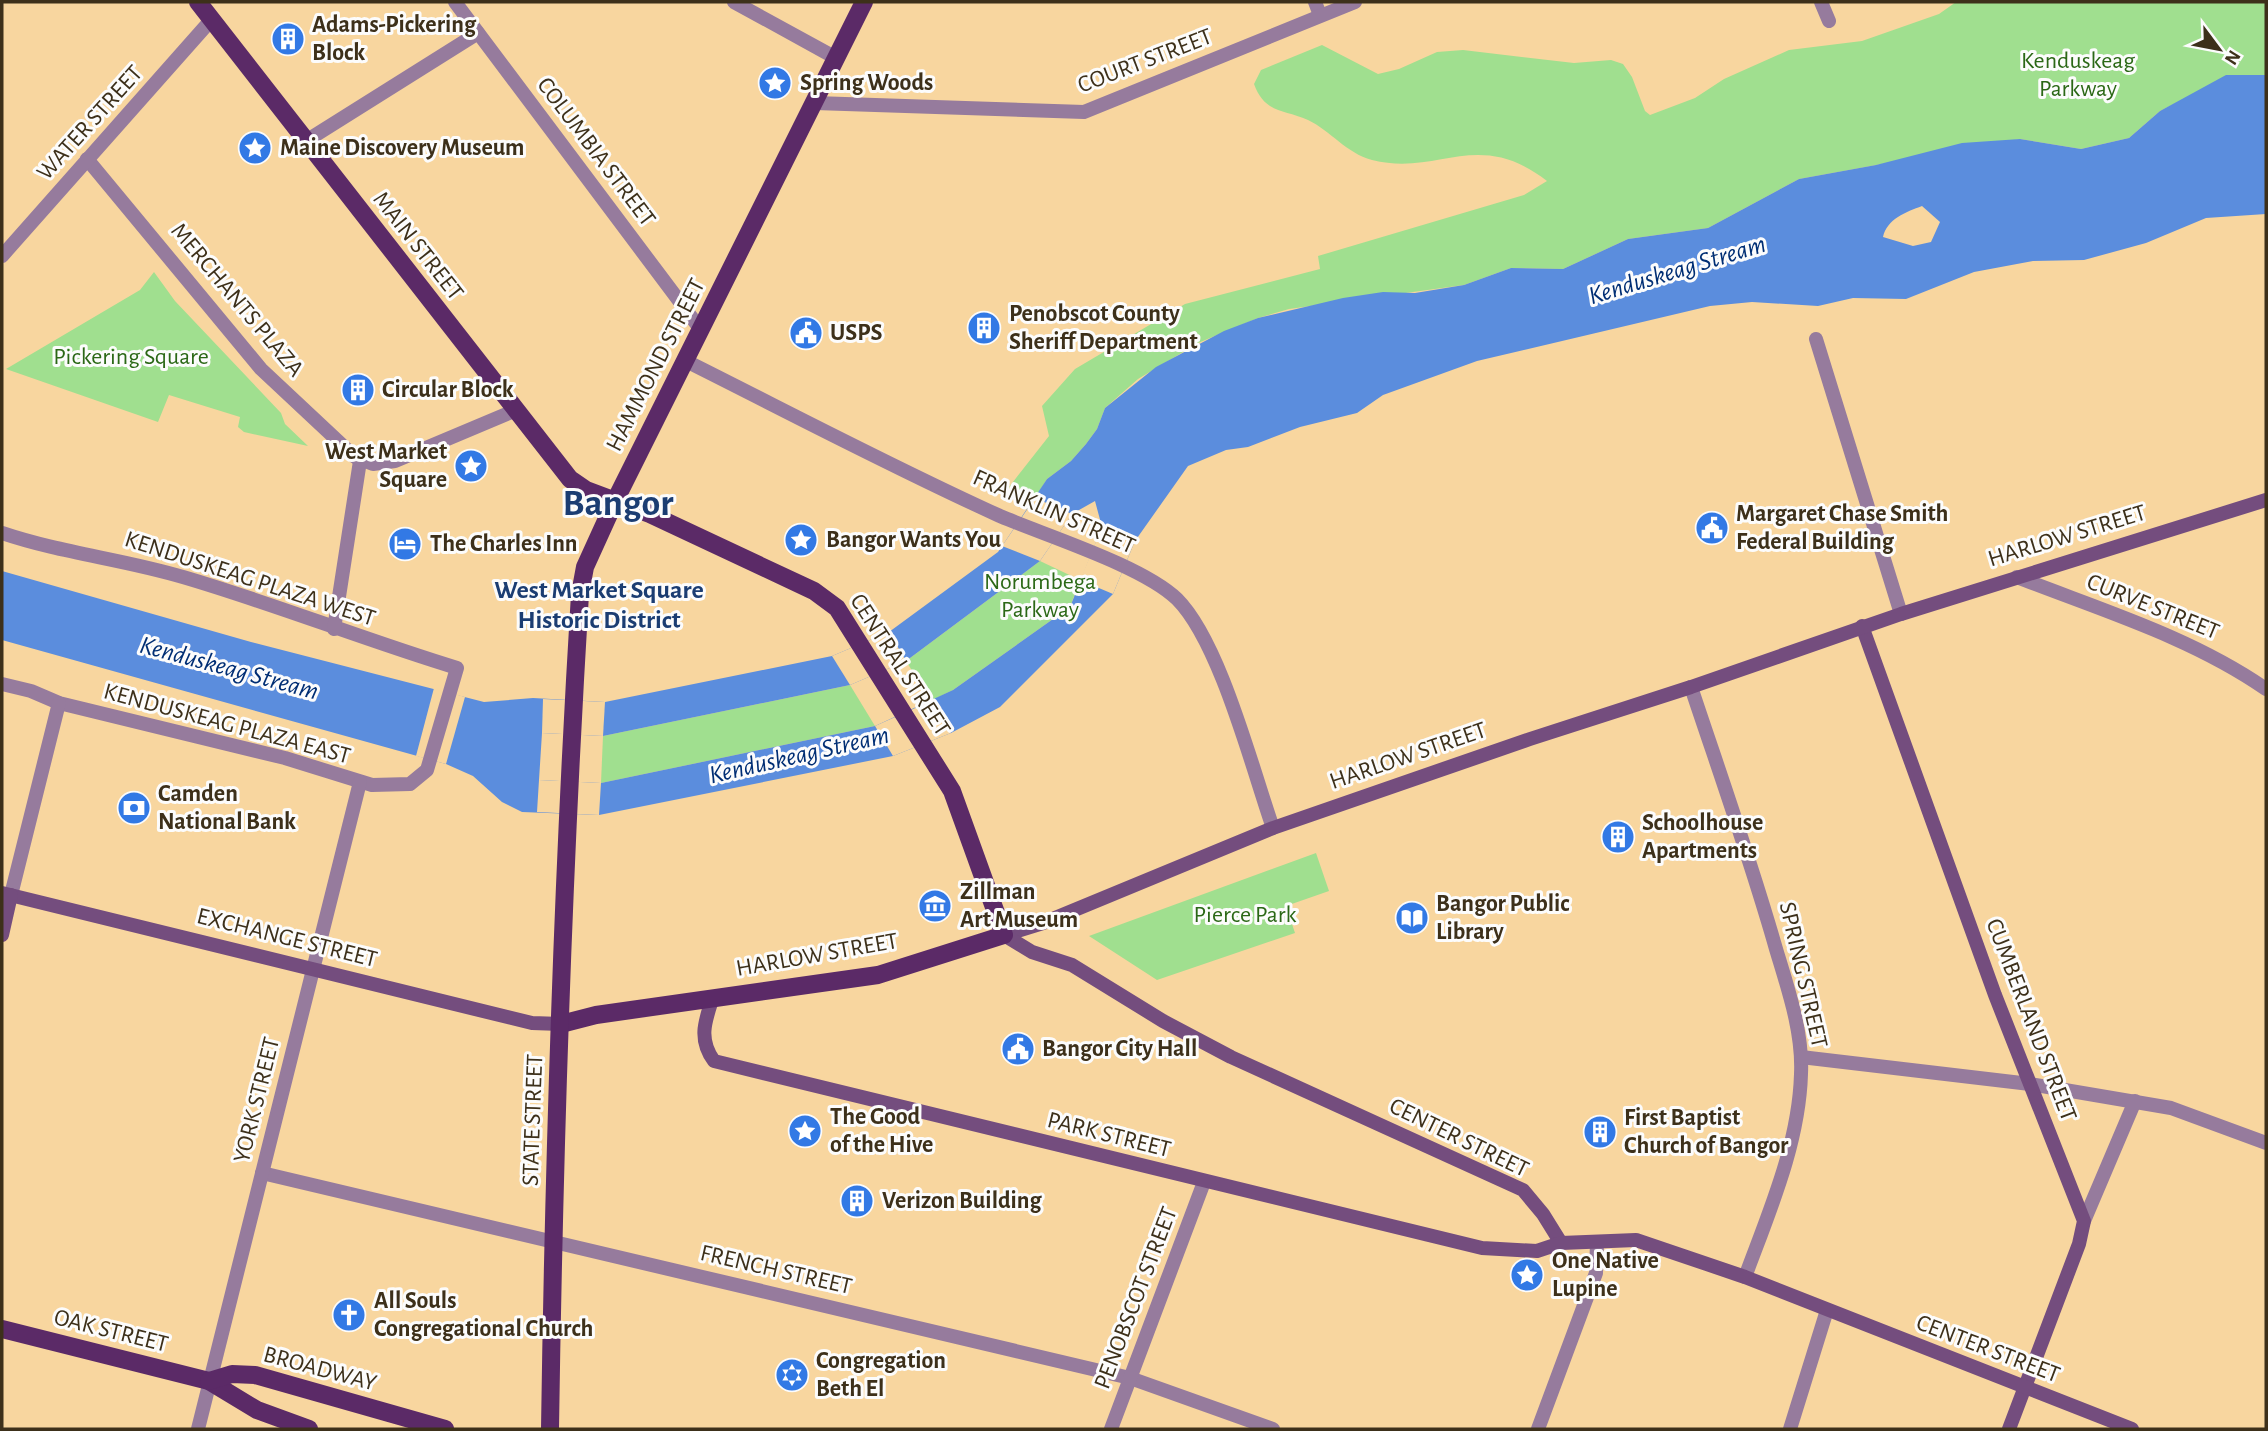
<svg xmlns="http://www.w3.org/2000/svg" width="2268" height="1431" font-family="'Alegreya Sans',sans-serif">
<style>
.green{fill:#a0df8f}
.water{fill:#5b8ddd;fill-rule:evenodd}
.pier{fill:#f8d69f}
.lines{fill:none;stroke-linecap:round;stroke-linejoin:round}
.street{stroke:#967b9d;stroke-width:14}
.secondary{stroke:#744d7e;stroke-width:14}
.primary{stroke:#5b2a67;stroke-width:18}
.labels{text-anchor:middle;dominant-baseline:central;stroke-width:6;stroke-linejoin:round;paint-order:stroke}
.poi-label{font-size:24px;font-weight:bold;fill:#3d301a;stroke:#fcfcfc;text-anchor:start}
.street-label{font-size:24px;fill:#3d301a;stroke:#fcfcfc}
.park-label{font-size:24px;fill:#2b6816;stroke:#fcfcfc}
.water-label{font-size:26px;font-style:italic;fill:#002e74;stroke:#fcfcfc}
.neighbourhood-label{font-size:26px;font-weight:bold;fill:#1b3d72;stroke:#fcfcfc}
.town-label{font-size:38px;font-weight:bold;fill:#1b3d72;stroke:#fcfcfc}
</style>
<rect width="100%" height="100%" fill="#f8d69f"/>
<!-- green -->
<g class="green">
<path d="M1956,2H2266V75L2230,76L2160,111L2129,138L2081,149L2020,139L1799,179L1708,228L1628,239L1563,269L1511,268L1464,285L1289,309L1258,318L1198,343L1138,379L1105,408L1097,429L1086,444L1071,461L1047,479L1035,498L1009,487L1049,436L1042,406L1075,369L1185,304L1320,269L1318,256L1524,195L1547,181C1477,127 1439,177 1372,160C1346,153 1331,131 1308,120C1284,109 1265,114 1254,84L1261,70L1322,45L1378,74L1399,69L1437,52L1463,50L1574,63L1611,60L1623,64L1632,77L1645,111L1650,115L1695,98L1724,79L1789,50L1862,41L1939,14Z"/>
<path d="M154,272L175,301L281,413L285,424L308,446L244,432L238,427L240,417L169,395L158,422L6,369L140,290Z"/>
<path d="M1040,561L1080,580L1070,607L953,690L931,701L906,661Z"/>
<path d="M850,685L875,726L601,783L603,736Z"/>
<path d="M1316,853L1329,891L1286,906L1295,933L1157,980L1089,936Z"/>
</g>
<!-- water -->
<path class="water" d="M2226,75H2266V214L2206,218L2146,243L2084,260L2033,261L1974,272L1906,299L1853,298L1818,306L1752,302L1710,306L1477,361L1383,395L1357,413L1300,427L1248,447L1226,450L1188,466L1135,541L1113,594L1000,707L951,733L893,756L599,815L522,812L502,802L473,776L446,764L2,640V571L251,642L484,702L533,698L605,702L832,656L889,632L998,552L1047,479L1071,461L1086,444L1097,429L1105,408L1156,367L1224,331L1258,318L1343,298L1383,292L1415,293L1464,285L1511,268L1563,269L1628,239L1708,228L1799,179L1876,165L1962,143L2020,139L2081,149L2129,138L2160,111ZM1922,206L1940,222L1931,242L1913,246L1883,237C1887,219 1906,212 1922,206ZM1095,501L1102,527L1070,607L953,690L875,726L601,783L539,780L542,733L603,736L850,685L906,661L1040,561L1072,514Z"/>
<!-- pier -->
<g class="pier">
<path d="M1035,498L1072,514L1040,561L1002,546Z"/>
<path d="M1102,527L1135,541L1113,594L1080,580Z"/>
<path d="M889,632L906,661L850,685L832,656Z"/>
<path d="M434,688L465,697L446,764L416,756Z"/>
<path d="M543,699L605,702L603,736L542,733Z"/>
<path d="M931,701L951,733L893,756L875,726Z"/>
<path d="M539,780L601,783L599,815L537,812Z"/>
</g>
<g class="lines">
<!-- street -->
<g class="street">
<path d="M455,2L701,330"/>
<path d="M734,2L836,58"/>
<path d="M1315,2L1320,15"/>
<path d="M1821,2L1829,21"/>
<path d="M815,103L1084,112L1355,2"/>
<path d="M306,141L478,33"/>
<path d="M87,159L261,369L355,457L373,464L395,461L514,411"/>
<path d="M2,256L212,19"/>
<path d="M1816,339L1901,614"/>
<path d="M686,361C790,413 894,468 1000,516C1047,536 1143,566 1177,599C1220,642 1252,768 1273,828"/>
<path d="M2,533C61,553 123,559 183,577C275,604 365,640 457,668L427,770L410,784L372,785L285,758L59,703L31,691L2,684"/>
<path d="M2017,577C2101,610 2191,637 2266,689"/>
<path d="M334,629L360,461"/>
<path d="M1691,687C1720,774 1751,861 1776,949C1788,989 1803,1032 1801,1074C1799,1144 1769,1212 1745,1277"/>
<path d="M11,895L59,703"/>
<path d="M1801,1057L2030,1084L2171,1108L2266,1143"/>
<path d="M262,1173L1130,1378L1273,1429"/>
<path d="M2084,1221L2135,1101"/>
<path d="M198,1429L360,782"/>
<path d="M1111,1429L1204,1182"/>
<path d="M1538,1429L1596,1273L1597,1242"/>
<path d="M1790,1429L1827,1310"/>
</g>
<!-- secondary -->
<g class="secondary">
<path d="M1862,626L1995,995L2084,1221L2079,1244L2009,1429"/>
<path d="M2,893L532,1023L561,1024"/>
<path d="M2,935L11,895"/>
<path d="M1004,935L1043,923L1273,828L1530,739L1691,687L1901,614L2266,500"/>
<path d="M1004,935L1032,952L1072,965L1163,1021L1231,1057L1523,1190L1543,1214L1561,1243"/>
<path d="M713,997C705,1021 698,1039 714,1061L1482,1248L1537,1251L1561,1243L1636,1240L1745,1277L2132,1429"/>
</g>
<!-- primary -->
<g class="primary">
<path d="M198,2L570,479L586,490L650,514L814,591L837,608L952,791L1004,935L878,975L596,1015L561,1024"/>
<path d="M2,1329L209,1381L257,1410L309,1429"/>
<path d="M209,1381L232,1374L255,1375L445,1429"/>
<path d="M550,1429C554,1151 563,872 580,594L585,567L615,501L864,2"/>
</g>
</g>
<!-- icons -->
<defs>
<symbol id="building-disc" viewBox="-11 -11 22 22"><circle r="9.5" fill="#3279e5" stroke="#fcfcfc"/><path d="M-4-6H4V6H1V3H-1V6H-4ZM-2.5-4.3h1.7v1.8h-1.7ZM.8-4.3h1.7v1.8H.8ZM-2.5-1h1.7V.8h-1.7ZM.8-1h1.7V.8H.8Z" fill="#fff"/></symbol>
<symbol id="sight-disc" viewBox="-11 -11 22 22"><circle r="9.5" fill="#3279e5" stroke="#fcfcfc"/><path d="M0-6L1.8-2.2L6-1.7L2.9 1.2L3.7 5.4L0 3.3L-3.7 5.4L-2.9 1.2L-6-1.7L-1.8-2.2Z" fill="#fff"/></symbol>
<symbol id="civic-disc" viewBox="-11 -11 22 22"><circle r="9.5" fill="#3279e5" stroke="#fcfcfc"/><path d="M-.6-6.5H3V-4.5H.6V-3L4-1V1h2V6H-6V1h2V-1L-.6-3ZM-1.2 2.5V6h2.4V2.5Z" fill="#fff"/></symbol>
<symbol id="hotel-disc" viewBox="-11 -11 22 22"><circle r="9.5" fill="#3279e5" stroke="#fcfcfc"/><path d="M-6-4.5h1.5V1H6V5H4.5V3h-9V5H-6ZM-4 0a1.8 1.8 0 1 1 3.6 0ZM.5 0V-2.5h3Q6-2.5 6 0Z" fill="#fff"/></symbol>
<symbol id="bank-disc" viewBox="-11 -11 22 22"><circle r="9.5" fill="#3279e5" stroke="#fcfcfc"/><path d="M-6-4H6V4H-6ZM0-2.3a2.3 2.3 0 1 0 0 4.6a2.3 2.3 0 1 0 0-4.6Z" fill="#fff"/></symbol>
<symbol id="museum-disc" viewBox="-11 -11 22 22"><circle r="9.5" fill="#3279e5" stroke="#fcfcfc"/><path d="M0-6L6-3V-2H-6V-3ZM-5-1h2V3h-2ZM-1-1h2V3h-2ZM3-1h2V3H3ZM-6 4H6V6H-6Z" fill="#fff"/></symbol>
<symbol id="library-disc" viewBox="-11 -11 22 22"><circle r="9.5" fill="#3279e5" stroke="#fcfcfc"/><path d="M-6-4Q-3-5.5-.7-3.5V5Q-3 3-6 4ZM6-4Q3-5.5 .7-3.5V5Q3 3 6 4Z" fill="#fff"/></symbol>
<symbol id="church-disc" viewBox="-11 -11 22 22"><circle r="9.5" fill="#3279e5" stroke="#fcfcfc"/><path d="M-1.2-6h2.4v3.5h3.3v2.4h-3.3V6h-2.4V-.1h-3.3v-2.4h3.3Z" fill="#fff"/></symbol>
<symbol id="synagogue-disc" viewBox="-11 -11 22 22"><circle r="9.5" fill="#3279e5" stroke="#fcfcfc"/><path d="M0-6.5L5.6 3.2H-5.6ZM0 6.5L5.6-3.2H-5.6Z" fill="#fff"/></symbol>
</defs>
<g fill-rule="evenodd">
<use href="#building-disc" x="269" y="20" width="38" height="38"/>
<use href="#sight-disc" x="756" y="64" width="38" height="38"/>
<use href="#sight-disc" x="236" y="129" width="38" height="38"/>
<use href="#building-disc" x="965" y="309" width="38" height="38"/>
<use href="#civic-disc" x="787" y="314" width="38" height="38"/>
<use href="#building-disc" x="339" y="371" width="38" height="38"/>
<use href="#sight-disc" x="452" y="447" width="38" height="38"/>
<use href="#civic-disc" x="1693" y="509" width="38" height="38"/>
<use href="#sight-disc" x="782" y="521" width="38" height="38"/>
<use href="#hotel-disc" x="386" y="525" width="38" height="38"/>
<use href="#bank-disc" x="115" y="789" width="38" height="38"/>
<use href="#building-disc" x="1599" y="818" width="38" height="38"/>
<use href="#museum-disc" x="916" y="887" width="38" height="38"/>
<use href="#library-disc" x="1393" y="899" width="38" height="38"/>
<use href="#civic-disc" x="999" y="1030" width="38" height="38"/>
<use href="#sight-disc" x="786" y="1112" width="38" height="38"/>
<use href="#building-disc" x="1581" y="1113" width="38" height="38"/>
<use href="#building-disc" x="838" y="1182" width="38" height="38"/>
<use href="#sight-disc" x="1508" y="1256" width="38" height="38"/>
<use href="#church-disc" x="330" y="1296" width="38" height="38"/>
<use href="#synagogue-disc" x="773" y="1356" width="38" height="38"/>
</g>
<g class="labels">
<!-- poi labels -->
<g class="poi-label">
<text x="312" y="25">Adams-Pickering<tspan x="312" dy="28">Block</tspan></text>
<text x="800" y="83">Spring Woods</text>
<text x="280" y="148">Maine Discovery Museum</text>
<text x="1009" y="314">Penobscot County<tspan x="1009" dy="28">Sheriff Department</tspan></text>
<text x="830" y="333">USPS</text>
<text x="382" y="390">Circular Block</text>
<text x="447" y="452" text-anchor="end">West Market<tspan x="447" dy="28">Square</tspan></text>
<text x="1736" y="514">Margaret Chase Smith<tspan x="1736" dy="28">Federal Building</tspan></text>
<text x="826" y="540">Bangor Wants You</text>
<text x="430" y="544">The Charles Inn</text>
<text x="158" y="794">Camden<tspan x="158" dy="28">National Bank</tspan></text>
<text x="1642" y="823">Schoolhouse<tspan x="1642" dy="28">Apartments</tspan></text>
<text x="960" y="892">Zillman<tspan x="960" dy="28">Art Museum</tspan></text>
<text x="1436" y="904">Bangor Public<tspan x="1436" dy="28">Library</tspan></text>
<text x="1042" y="1049">Bangor City Hall</text>
<text x="830" y="1117">The Good<tspan x="830" dy="28">of the Hive</tspan></text>
<text x="1624" y="1118">First Baptist<tspan x="1624" dy="28">Church of Bangor</tspan></text>
<text x="882" y="1201">Verizon Building</text>
<text x="1552" y="1261">One Native<tspan x="1552" dy="28">Lupine</tspan></text>
<text x="374" y="1301">All Souls<tspan x="374" dy="28">Congregational Church</tspan></text>
<text x="816" y="1361">Congregation<tspan x="816" dy="28">Beth El</tspan></text>
</g>
<!-- street labels -->
<g class="street-label">
<text transform="translate(1145 61) rotate(-21)">COURT STREET</text>
<text transform="translate(90 123) rotate(-48)">WATER STREET</text>
<text transform="translate(596 152) rotate(53)">COLUMBIA STREET</text>
<text transform="translate(418 246) rotate(52)">MAIN STREET</text>
<text transform="translate(237 300) rotate(50)">MERCHANTS PLAZA</text>
<text transform="translate(656 365) rotate(-63)">HAMMOND STREET</text>
<text transform="translate(1054 512) rotate(24)">FRANKLIN STREET</text>
<text transform="translate(2067 536) rotate(-17)">HARLOW STREET</text>
<text transform="translate(250 579) rotate(18)">KENDUSKEAG PLAZA WEST</text>
<text transform="translate(2153 607) rotate(22)">CURVE STREET</text>
<text transform="translate(900 665) rotate(57)">CENTRAL STREET</text>
<text transform="translate(227 724) rotate(15)">KENDUSKEAG PLAZA EAST</text>
<text transform="translate(1408 756) rotate(-19)">HARLOW STREET</text>
<text transform="translate(287 938) rotate(14)">EXCHANGE STREET</text>
<text transform="translate(817 955) rotate(-10)">HARLOW STREET</text>
<text transform="translate(1803 975) rotate(77)">SPRING STREET</text>
<text transform="translate(2031 1020) rotate(69)">CUMBERLAND STREET</text>
<text transform="translate(257 1100) rotate(-76)">YORK STREET</text>
<text transform="translate(533 1120) rotate(-88)">STATE STREET</text>
<text transform="translate(1109 1135) rotate(14)">PARK STREET</text>
<text transform="translate(1459 1138) rotate(26)">CENTER STREET</text>
<text transform="translate(776 1270) rotate(13)">FRENCH STREET</text>
<text transform="translate(1136 1298) rotate(-69)">PENOBSCOT STREET</text>
<text transform="translate(111 1331) rotate(14)">OAK STREET</text>
<text transform="translate(1988 1349) rotate(21)">CENTER STREET</text>
<text transform="translate(320 1369) rotate(15)">BROADWAY</text>
</g>
<!-- park labels -->
<g class="park-label">
<text x="2078" y="61">Kenduskeag<tspan x="2078" dy="28">Parkway</tspan></text>
<text x="131" y="357">Pickering Square</text>
<text x="1040" y="582">Norumbega<tspan x="1040" dy="28">Parkway</tspan></text>
<text x="1245" y="915">Pierce Park</text>
</g>
<!-- water labels -->
<g class="water-label">
<text transform="translate(1677 270) rotate(-17)">Kenduskeag Stream</text>
<text transform="translate(229 668) rotate(15)">Kenduskeag Stream</text>
<text transform="translate(799 755) rotate(-13)">Kenduskeag Stream</text>
</g>
<!-- neighbourhood labels -->
<g class="neighbourhood-label">
<text x="599" y="590">West Market Square<tspan x="599" dy="30">Historic District</tspan></text>
</g>
<!-- town labels -->
<g class="town-label">
<text x="618" y="504">Bangor</text>
</g>
</g>
<!-- border -->
<rect width="2268" height="1431" fill="none" stroke="#3d301a" stroke-width="7"/>
<!-- north arrow -->
<g transform="translate(2219 49) rotate(122)" stroke="#fcfcfc" stroke-width="5" paint-order="stroke">
<path d="M0-5L12 26L0 18L-12 26Z" fill="#3d301a"/>
<text y="-10" font-size="19" font-weight="bold" text-anchor="middle" fill="#3d301a">N</text>
</g>
</svg>
